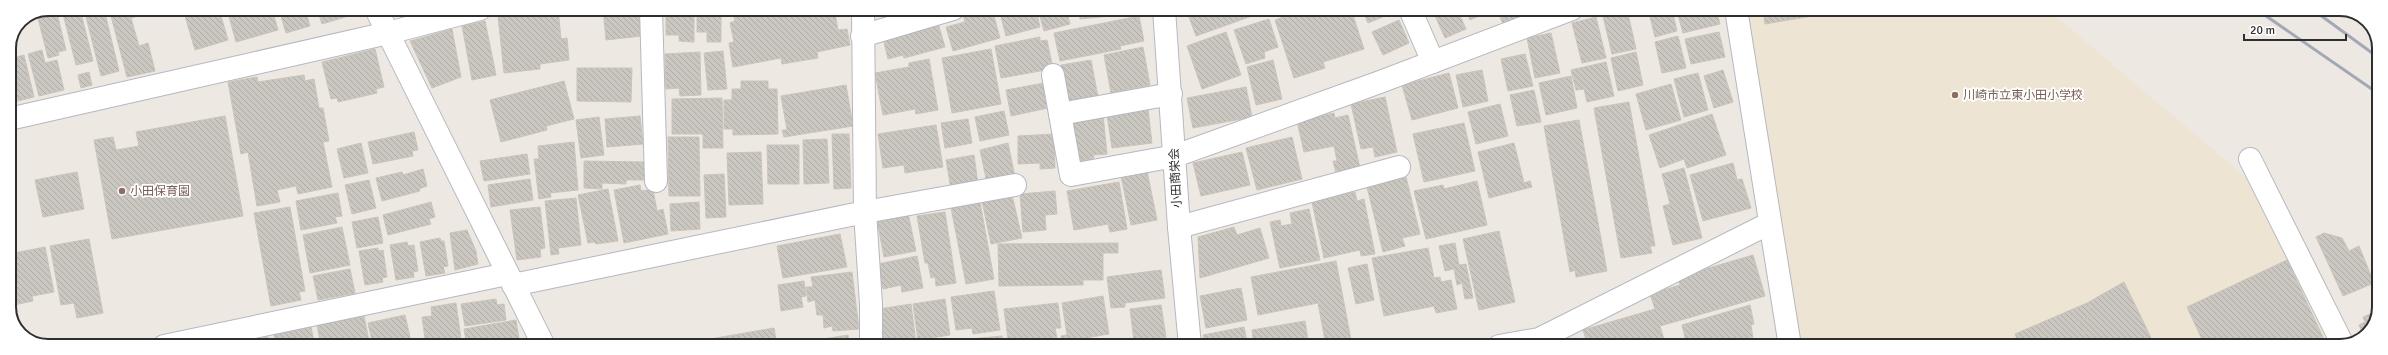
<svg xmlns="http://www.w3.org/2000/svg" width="2388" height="355" font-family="Signika,'Noto Sans JP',sans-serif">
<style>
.education{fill:#ede4d3}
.building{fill:url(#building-back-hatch);stroke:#cac4bb}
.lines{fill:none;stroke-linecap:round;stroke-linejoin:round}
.minor-casing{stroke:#b5b8c0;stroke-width:24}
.minor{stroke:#fff;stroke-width:22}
.rail{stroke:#a4a8b6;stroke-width:3}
.education-dot{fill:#8d6e63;stroke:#fff;stroke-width:1.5}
.labels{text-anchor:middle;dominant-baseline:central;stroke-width:3.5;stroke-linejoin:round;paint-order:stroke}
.education-label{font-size:12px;fill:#785e54;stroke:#fff;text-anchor:start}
.street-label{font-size:12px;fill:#2e2e2e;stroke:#fff}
.rim{fill:none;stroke:#2e2e2e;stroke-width:2}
</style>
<defs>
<pattern id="building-back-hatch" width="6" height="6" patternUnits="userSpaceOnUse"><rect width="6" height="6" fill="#cac6c0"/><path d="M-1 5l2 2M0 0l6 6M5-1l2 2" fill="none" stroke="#aeaaa5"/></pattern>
</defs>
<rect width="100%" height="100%" fill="#eee8e2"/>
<!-- education -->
<path class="education" d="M1748,9H2047L2250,181L2331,346H1801Z"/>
<!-- building -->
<g class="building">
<path d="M56,9L66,50L58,52L59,55L48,58L37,14Z"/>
<path d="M80,9L93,61L76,65L62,10Z"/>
<path d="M84,9H104L119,71L101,76Z"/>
<path d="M136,9L138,16L131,18L139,46L148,43L155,71L127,77L111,16Z"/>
<path d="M183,9H219L228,40L195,50Z"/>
<path d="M227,9H272L278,30L236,42Z"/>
<path d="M279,9H305L310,26L286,33Z"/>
<path d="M317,9H353L355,14L322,24Z"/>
<path d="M543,9H558L561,39L567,38L569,60L540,64V69L504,73L498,16L543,11Z"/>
<path d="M603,9H639L642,36L606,40Z"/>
<path d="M666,9H688V11L694,12V42L679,41V35H666Z"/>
<path d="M697,9H721V42H707V32H697Z"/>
<path d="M798,9H841V12L835,13L838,30L847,29L850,45L817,52L818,58L782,64L781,58L733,67L729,43L734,42L730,23L735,21L733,14L754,10L756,18Z"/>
<path d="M872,9H888L872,14Z"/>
<path d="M985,9H992L1000,38L953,51L946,27L965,22L963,15Z"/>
<path d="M999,9H1036L1040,27L1006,36Z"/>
<path d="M1038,9H1066L1070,24L1044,31Z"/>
<path d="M1079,9H1142V13L1080,19Z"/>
<path d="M1186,9H1250L1252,16L1196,36Z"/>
<path d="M1306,9H1318L1319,15L1336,9H1351L1364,49L1323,62L1325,68L1294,78L1275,20Z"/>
<path d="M1362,9H1388L1390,14L1368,23Z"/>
<path d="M1432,9H1457L1466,29L1445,38Z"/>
<path d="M1466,9H1491L1492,10L1470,20Z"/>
<path d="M1497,9H1516L1520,17L1503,24Z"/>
<path d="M1615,9H1627L1636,49L1612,54L1602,12Z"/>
<path d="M1648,9H1672L1677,31L1655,37Z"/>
<path d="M1686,9H1716L1720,24L1683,33L1677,11Z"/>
<path d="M1763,9H1817L1818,15L1765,24Z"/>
<path d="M1139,16L1144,41L1120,46L1121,49L1060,61L1054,33Z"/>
<path d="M1596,17L1606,58L1582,63L1572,23Z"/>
<path d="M1269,19L1278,47L1264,52L1265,58L1246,64L1234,30Z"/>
<path d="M1399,20L1409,43L1383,55L1372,32Z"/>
<path d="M485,21L496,75L472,80L462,26Z"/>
<path d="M938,23L945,47L904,58L903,55L888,59L883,38Z"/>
<path d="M452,29L461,77L432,88L410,41Z"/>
<path d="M1226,32L1241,75L1202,89L1187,46Z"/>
<path d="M1719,32L1725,57L1691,64L1685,39Z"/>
<path d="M1551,33L1560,73L1535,78L1527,38Z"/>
<path d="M1678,36L1686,68L1662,73L1655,42Z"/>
<path d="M14,37L16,47L9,49V48Z"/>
<path d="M1040,37V41L1047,40L1052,64L1046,65V70L1001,78L995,46Z"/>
<path d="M1143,47L1150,85L1111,93L1104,55Z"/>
<path d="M375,49L384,87L376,89L377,93L338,102L337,98L331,99L322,62Z"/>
<path d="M991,49L1001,104L952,113L942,58Z"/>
<path d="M42,50L45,63L57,60L64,90L39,96L28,54Z"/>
<path d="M723,51L727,89L708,90L704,53Z"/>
<path d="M700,52L701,95L680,96L679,88L666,89L665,54Z"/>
<path d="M1636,52L1643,85L1618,91L1611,58Z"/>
<path d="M1525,54L1533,86L1508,91L1501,59Z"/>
<path d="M24,55L34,97L13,102L9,86V59Z"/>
<path d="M929,59L938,110L916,114L915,109L883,115L875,73L909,67V63Z"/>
<path d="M1091,60L1098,97L1068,103L1061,65Z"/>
<path d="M1273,60L1282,99L1256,105L1247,67Z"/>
<path d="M1606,62L1614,96L1587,102L1584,89L1576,90L1571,70Z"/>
<path d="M577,68H632L631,102L577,101Z"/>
<path d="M1482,70L1488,101L1463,107L1456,75Z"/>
<path d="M1723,70L1733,102L1714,108L1704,76Z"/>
<path d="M89,72L92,85L81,88L78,75Z"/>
<path d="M1449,73L1458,108L1412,120L1402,85Z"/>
<path d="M1698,73L1708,110L1684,117L1674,79Z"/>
<path d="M304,75L305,81L314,79L319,108H323L329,141L323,142L332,187L298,194L296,186L277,190L280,202L257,206L248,152L241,154L228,82L257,77L258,82Z"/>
<path d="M1571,76L1577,108L1546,115L1539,83Z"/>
<path d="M564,81L574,119L546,126L547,130L501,142L490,100Z"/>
<path d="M741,81H768V89H777L778,134L733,135V129H724V100H732V89H741Z"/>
<path d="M1044,83L1048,108L1011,116L1006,90Z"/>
<path d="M1671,84L1681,120L1646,130L1636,94Z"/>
<path d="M846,85L853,126L784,137L782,130H787L781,96Z"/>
<path d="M1246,87L1252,117L1193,128L1187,98Z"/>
<path d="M1534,90L1541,122L1517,126L1510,95Z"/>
<path d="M1385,97L1397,152L1375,157L1373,147L1361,149L1351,104Z"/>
<path d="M722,98L723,148H703V134H672V99Z"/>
<path d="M1629,102L1655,246H1650L1652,253L1621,258L1594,108Z"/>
<path d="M1500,104L1508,136L1476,144L1468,112Z"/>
<path d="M1148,109L1152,143L1112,148L1107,115Z"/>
<path d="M1004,111L1009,135L980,141L975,117Z"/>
<path d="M1334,113L1335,118L1348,115L1360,168L1336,173L1333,161H1337L1334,146L1304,152L1297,121Z"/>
<path d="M1712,114L1726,155L1687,168L1684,159L1660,168L1649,135Z"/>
<path d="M1103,115L1107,154L1093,155L1094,160L1076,161L1073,123L1088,121V116Z"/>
<path d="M225,116L243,216L112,239L94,140L113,137L116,150L139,146L136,132Z"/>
<path d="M640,116L643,144L607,147L605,119Z"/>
<path d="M599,117L604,155L581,158L576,120Z"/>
<path d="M968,119L972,143L945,148L941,123Z"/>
<path d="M1579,120L1607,271L1576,277L1575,270L1570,272L1544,126Z"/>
<path d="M1464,123L1475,171L1424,182L1413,134Z"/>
<path d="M936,125L943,167L905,173L904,165L883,168L878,134Z"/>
<path d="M414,132L418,150L412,151L413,156L373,164L368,142Z"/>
<path d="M832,134H849L851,188L834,189Z"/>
<path d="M1054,134L1055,168L1040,169V163L1018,164V136Z"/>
<path d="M668,137H699L700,196H669Z"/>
<path d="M1292,137L1302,179L1257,190L1246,148Z"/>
<path d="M827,139L829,183L804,184L803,140Z"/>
<path d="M574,142L578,190L550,193L551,197L539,199L534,159H539L538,146Z"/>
<path d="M361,143L368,173L344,178L337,149Z"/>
<path d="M1008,143L1015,177L987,183L980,150Z"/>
<path d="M1514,143L1524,183L1530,181L1532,187L1489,198L1478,152Z"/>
<path d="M767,145H799V184H768Z"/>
<path d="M761,152L763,204L729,205L727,153Z"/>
<path d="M1242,152L1250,185L1201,196L1193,163Z"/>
<path d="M527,154L530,174L484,181L480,161Z"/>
<path d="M974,155L978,184L951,189L946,160Z"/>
<path d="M584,161L646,162V180H626V184L602,183V189L584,188Z"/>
<path d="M1733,163L1737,180L1742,179L1751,208L1703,221L1690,175Z"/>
<path d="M1684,168L1702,238L1673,245L1663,206L1670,204L1662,174Z"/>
<path d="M423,169L427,186L419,189L420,191L382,201L376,178L402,172L403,175Z"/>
<path d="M1147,171L1157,220L1131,225L1121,176Z"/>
<path d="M77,172L84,209L43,217L35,180Z"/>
<path d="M724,174L726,217L706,218L704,175Z"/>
<path d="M1406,177L1420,234L1402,238L1405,246L1383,252L1367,187Z"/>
<path d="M530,179L533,200L491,207L488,185Z"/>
<path d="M369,180L376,208L352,214L345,185Z"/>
<path d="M1477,181L1487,225L1426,239L1414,191L1443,185L1444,189Z"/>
<path d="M1119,182L1127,229L1110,232L1108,224L1074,230L1067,191Z"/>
<path d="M640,185L641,191L653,189L657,211L663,209L668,234L624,243L614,190Z"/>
<path d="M608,189L618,241L596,244L595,242L588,243L578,195Z"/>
<path d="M1055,191L1057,214L1045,215L1046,230L1023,232L1020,194Z"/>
<path d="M1355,192L1357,201L1364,199L1375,254L1361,256L1360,250L1324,258L1312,202Z"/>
<path d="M338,193L342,216L335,217L337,223L301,230L296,201Z"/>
<path d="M1012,195L1022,238L991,244L982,201Z"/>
<path d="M576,198L581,245L558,248L559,254L551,255L545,201Z"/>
<path d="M431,202L435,217L429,219L431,224L388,235L383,215Z"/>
<path d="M699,202L700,229L671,231L670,204Z"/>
<path d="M980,202L994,279L966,284L951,208Z"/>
<path d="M290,207L305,291L299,292L301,300L271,306L254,213Z"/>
<path d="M540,207L545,248L540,249L541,257L517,260L510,210Z"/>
<path d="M1309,209L1320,260L1280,268L1270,222L1280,220L1281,226L1292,224L1290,213Z"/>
<path d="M945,212L956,283L936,286L935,277L931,278L928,263H925L917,216Z"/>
<path d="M908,213L916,251L884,257L877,220Z"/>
<path d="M378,217L383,243L357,248L352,222Z"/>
<path d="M342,227L350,265L310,273L303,235Z"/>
<path d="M1234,227L1237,235L1260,228L1269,258L1200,278L1198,237Z"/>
<path d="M467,230L476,251L478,264L455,270L450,233Z"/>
<path d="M1499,231L1515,302L1479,310L1463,239Z"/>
<path d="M2324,233L2342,238L2349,251L2359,246L2374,283L2343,296L2316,237Z"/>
<path d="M840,234L847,267L783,278L777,246Z"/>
<path d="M440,238L441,241H444L448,266L443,267L445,273L426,276L420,242Z"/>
<path d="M89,239L103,313L77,318L74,303L61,305L50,246Z"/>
<path d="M407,242L408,246L414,245L418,271L413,272L414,277L396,280L390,245Z"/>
<path d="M1118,243V253H1103V280H1083V285L999,286L998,244Z"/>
<path d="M1455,243L1459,265L1466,264L1473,298L1465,299L1462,283L1457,285L1454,269L1445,271L1439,246Z"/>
<path d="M45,247L54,292L32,296L33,301L9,306V254Z"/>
<path d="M378,248V251L383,250L387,277L382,278L383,282L365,285L359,251Z"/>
<path d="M1428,248L1434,278L1440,277L1441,282L1451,280L1457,309L1436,313L1434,306L1384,316L1372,258Z"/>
<path d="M1753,255L1765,296L1660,326L1666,346H1588L1583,330L1655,309L1650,294L1680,285L1678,277Z"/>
<path d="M917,256L923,288L902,292L901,285L883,289L878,264Z"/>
<path d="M2287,260L2327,346H2205L2187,307Z"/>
<path d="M1336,261L1352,345L1326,346L1318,303L1258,315L1251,277Z"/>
<path d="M1367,264L1374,300L1356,304L1348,268Z"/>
<path d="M350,269L355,293L318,300L313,276Z"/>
<path d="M1161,270L1165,298L1125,303V307L1111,308L1107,277Z"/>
<path d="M852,272L859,329L833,331L832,326L824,328L823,315H817L815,300L808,302L806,287H813L811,277Z"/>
<path d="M804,281L806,296L801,297L803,307L781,311L778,285Z"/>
<path d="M2124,282L2155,346H2101L2096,334L2087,338L2079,321L2093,315L2087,303Z"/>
<path d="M1241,288L1247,320L1206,328L1200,296Z"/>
<path d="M994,291L1000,330L973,334L972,328L956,330L951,297Z"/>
<path d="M1103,296L1109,334L1091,337L1092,346H1062L1061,336L1067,335L1062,303Z"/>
<path d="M496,299L497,305L504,304L506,320L465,326L461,304Z"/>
<path d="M945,299L950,335L918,340L913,304Z"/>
<path d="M456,303L462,346H426L422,317L432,316L431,307Z"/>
<path d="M1058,303L1061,328H1055L1058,344L1009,346L1004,309Z"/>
<path d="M2087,303L2093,315L2079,321L2087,338L2096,334L2101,346H2020L2015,334Z"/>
<path d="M911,304L916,343L884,346L879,309Z"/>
<path d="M1161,305L1166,337L1134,341L1130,309Z"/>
<path d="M1750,305L1754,324L1751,325L1754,345L1687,346L1682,325Z"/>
<path d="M2379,310L2366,336L2364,337L2359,325L2365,322L2363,317Z"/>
<path d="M405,315L412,346H373L368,323Z"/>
<path d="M364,316L370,346H321L317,325Z"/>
<path d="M516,320L519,339L467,346L464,329Z"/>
<path d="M1305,321L1309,346H1254L1252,330Z"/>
<path d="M311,327L315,346H277L274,335Z"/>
<path d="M1244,327L1248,346H1205L1203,335Z"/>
<path d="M774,328L777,346H705L704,340Z"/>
<path d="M848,335L850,346H792V344Z"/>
<path d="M1002,336L1003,346H972L971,339Z"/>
<path d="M268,337L270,346H223Z"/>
<path d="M700,339L701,346H678L677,342Z"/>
<path d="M958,342V346H930Z"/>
<path d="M1165,342L1166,346H1143Z"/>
</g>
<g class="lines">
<defs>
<g id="minor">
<path d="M376,9L544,346"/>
<path d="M651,9L656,181"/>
<path d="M863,9L865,212L871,304V346"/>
<path d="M1164,9L1179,227L1190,346"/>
<path d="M1410,9L1433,62"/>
<path d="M1736,9L1790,346"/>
<path d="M862,36L953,9"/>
<path d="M1053,75L1071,175L1175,156L1380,82L1572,9"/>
<path d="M1060,114L1171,94"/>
<path d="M9,119L388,33L480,9"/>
<path d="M2250,159L2343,345"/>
<path d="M1179,227L1399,167"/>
<path d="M513,285L865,212L1015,185"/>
<path d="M164,346L507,274"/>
<path d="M1499,346L1539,339L1770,223"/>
</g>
</defs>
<!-- minor casing -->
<use href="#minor" class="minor-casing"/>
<!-- minor -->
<use href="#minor" class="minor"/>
<!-- rail -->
<g class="rail">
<path d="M2256,9L2379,94"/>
<path d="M2312,9L2379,58"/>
</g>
</g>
<!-- markers -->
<g class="education-dot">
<circle cx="1955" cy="95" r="4"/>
<circle cx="122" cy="191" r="4"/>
</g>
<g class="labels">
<!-- education labels -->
<g class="education-label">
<text x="1963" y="95">川崎市立東小田小学校</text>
<text x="130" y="191">小田保育園</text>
</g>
<!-- street labels -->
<g class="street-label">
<text transform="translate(1176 178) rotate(-93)">小田商栄会</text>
</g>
</g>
<!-- crop -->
<path d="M0 0H2388V355H0ZM48 16H2340A32 32 0 0 1 2372 48V307A32 32 0 0 1 2340 339H48A32 32 0 0 1 16 307V48A32 32 0 0 1 48 16Z" fill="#fff" fill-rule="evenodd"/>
<path class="rim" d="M48 16H2340A32 32 0 0 1 2372 48V307A32 32 0 0 1 2340 339H48A32 32 0 0 1 16 307V48A32 32 0 0 1 48 16Z"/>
<!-- scale -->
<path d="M2244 34v6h102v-6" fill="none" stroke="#2e2e2e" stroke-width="2"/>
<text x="2250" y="34" font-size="12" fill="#2e2e2e" stroke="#ffffff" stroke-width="3" paint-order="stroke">20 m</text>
</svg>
